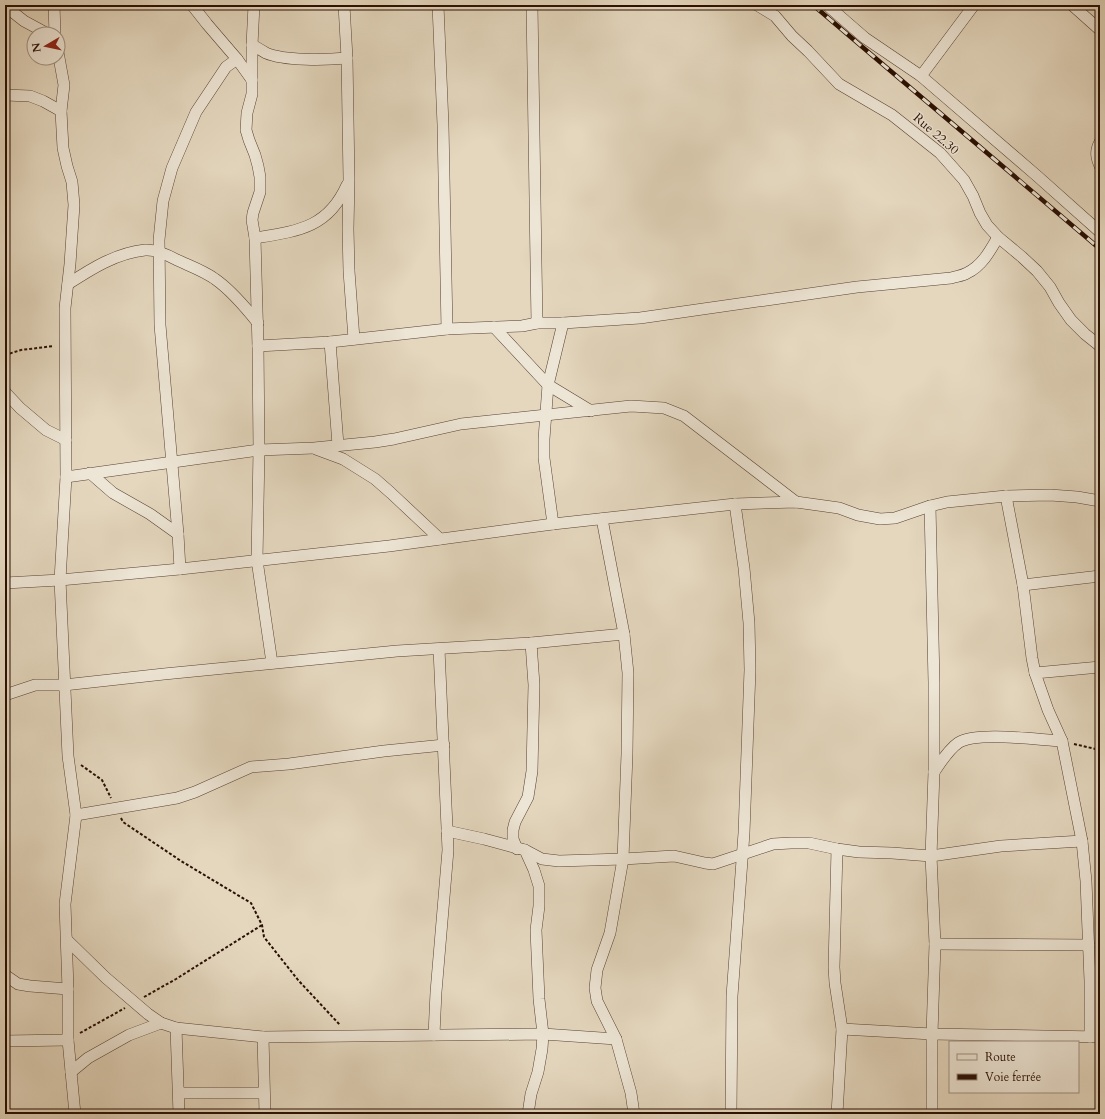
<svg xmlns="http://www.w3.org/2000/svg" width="1105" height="1119" font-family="Cardo,serif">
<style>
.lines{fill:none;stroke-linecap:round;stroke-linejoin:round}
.street-casing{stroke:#584132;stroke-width:12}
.path{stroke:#290f03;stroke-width:2;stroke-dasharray:3 2;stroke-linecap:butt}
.street{stroke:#ede5d5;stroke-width:11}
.rail-casing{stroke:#290f03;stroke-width:4.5}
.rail{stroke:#ede5d5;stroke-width:3;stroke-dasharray:9;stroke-linecap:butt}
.labels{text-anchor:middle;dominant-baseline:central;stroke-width:3;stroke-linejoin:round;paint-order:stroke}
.street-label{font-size:13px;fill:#290f03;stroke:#ede5d5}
</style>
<rect width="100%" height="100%" fill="#e4d7be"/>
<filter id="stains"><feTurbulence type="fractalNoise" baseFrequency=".005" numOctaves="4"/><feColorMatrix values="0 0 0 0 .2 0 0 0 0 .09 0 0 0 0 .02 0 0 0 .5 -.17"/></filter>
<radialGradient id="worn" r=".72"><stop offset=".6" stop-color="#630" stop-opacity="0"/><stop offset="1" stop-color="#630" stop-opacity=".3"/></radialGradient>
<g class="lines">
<defs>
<g id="street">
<path d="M54,5L55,34"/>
<path d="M192,5L207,24L237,59L252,80"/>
<path d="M254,5L252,45V94L247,113L246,130L249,140L255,155L258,166L260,177V192L253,213L252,220L255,238L258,346L259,450L257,560L272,663"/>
<path d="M344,5L347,58L349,179L348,229L349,271L354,339"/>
<path d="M438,5L443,125L447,329"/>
<path d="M532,5L536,263L537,323"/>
<path d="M757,5L775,16L792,36L808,51L839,84L892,115L940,153L964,180L973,196L980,213L987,225L998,237L1022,257L1037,271L1050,287L1059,303L1071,320L1085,334L1100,346"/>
<path d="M827,5L865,38L921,76L1036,175L1100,232"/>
<path d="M1072,5L1100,30"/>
<path d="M5,6L24,21L48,34"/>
<path d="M252,45C256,47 261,50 266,53C284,61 326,60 347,58"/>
<path d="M58,52L64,85L61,111L63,148L67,166L72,182L74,205L70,264L65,308L66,477L60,580L68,756L76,815L65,904L68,989V1040L75,1114"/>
<path d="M921,76L974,5"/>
<path d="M5,95L30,96L43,101L61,111"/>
<path d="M1100,142C1095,151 1096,157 1100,166"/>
<path d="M255,238C298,231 328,228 347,185"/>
<path d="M68,284C91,269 116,253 145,250C156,249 168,255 177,260C190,266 204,271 215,279C231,290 246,308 258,323"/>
<path d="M494,327L548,385L591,411"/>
<path d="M330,342L338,445"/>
<path d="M258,346L330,342L447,329L522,326L537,323H563L640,318L857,287L951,278C957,276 962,276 967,273C982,266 990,251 998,237"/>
<path d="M5,392L20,408L46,430L66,440"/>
<path d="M316,449L343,459L375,479L391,493L440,539"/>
<path d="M90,473L113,493L150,514L178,534"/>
<path d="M66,477L259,450L314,448L375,442L394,439L461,424L631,406L664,408L684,416L796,502"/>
<path d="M1006,496L1023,585L1032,658L1035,673"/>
<path d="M930,506L934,682V772L931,856L935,944L932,1034V1114"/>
<path d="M602,519L624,634L628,673L627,754L623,859L610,933L597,970L595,988L597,1001L616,1039L631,1093L634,1114"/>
<path d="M553,524L544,458V439L548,385L563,323"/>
<path d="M180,569L178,534L160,325L159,240L163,201L172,168L196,112L226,67L237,59"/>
<path d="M5,583L60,580L180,569L389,546L553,524L735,504L796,502L839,508L858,515L880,519L895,518L930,506L947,502L1006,496L1050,495L1077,497L1100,501"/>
<path d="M1023,585L1100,576"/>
<path d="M5,695L35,685H64L164,674L397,651L531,643L624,634"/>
<path d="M934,772C941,762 948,750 958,743C976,731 1038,740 1062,741"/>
<path d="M76,815L177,798L195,792L251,767L289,764L384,751L444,745"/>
<path d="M447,831L484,839L525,850L542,859L559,861L623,859L674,856L705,863L713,864L773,844L791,843H809L837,849L859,852L892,853L931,856L1001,846L1082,841"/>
<path d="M517,849L513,839V830L515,822L528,797L532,771L533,727L534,685L531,643"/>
<path d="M525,850L534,870L539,886V906L536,930L539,999L543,1034L542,1049L538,1072L531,1094L528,1114"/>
<path d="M67,940L106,978L148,1014L161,1023L176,1028L263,1037L543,1034L616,1039"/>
<path d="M935,944L1089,945"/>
<path d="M5,975L18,984L30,986L68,989"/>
<path d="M176,1028L179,1114"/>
<path d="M842,1029L932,1034L1100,1037"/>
<path d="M434,1035L436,992L448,850L439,649"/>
<path d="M263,1037L265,1114"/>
<path d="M1090,1037V981L1086,881L1082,841L1062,741L1048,710L1035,673L1100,667"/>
<path d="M5,1041L68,1040"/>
<path d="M71,1072L88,1058L129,1035L161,1023"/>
<path d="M179,1093H264"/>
<path d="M731,1114L732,996L744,833L750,670L749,623L744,568L735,504"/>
<path d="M837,1114L842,1029L835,983L834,967L837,849"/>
</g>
</defs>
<!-- street casing -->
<use href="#street" class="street-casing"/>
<!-- path -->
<g class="path">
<path d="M5,355L21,350L54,346"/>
<path d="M1074,744L1100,750"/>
<path d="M81,765L102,780L111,798"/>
<path d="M121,818L123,822L181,861L251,903L262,925L264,937L298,980L340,1025"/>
<path d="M144,997L176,979L262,925"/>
<path d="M80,1033L125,1008"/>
</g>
<!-- street -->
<use href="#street" class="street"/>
<defs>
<path id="rail" d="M813,5L1100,249"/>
</defs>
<!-- rail casing -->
<use href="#rail" class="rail-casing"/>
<!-- rail -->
<use href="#rail" class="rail"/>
</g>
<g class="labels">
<!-- street labels -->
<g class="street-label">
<text transform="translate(936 134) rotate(41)">Rue 22.30</text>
</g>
</g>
<!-- margin -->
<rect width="1105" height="1119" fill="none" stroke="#e4d7be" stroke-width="20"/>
<rect x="6" y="6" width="1093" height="1107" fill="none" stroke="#290f03" stroke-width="2"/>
<rect x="10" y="10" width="1085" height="1099" fill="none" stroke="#290f03"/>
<!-- legend -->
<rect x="949" y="1041" width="130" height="52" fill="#ede5d5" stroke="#9f8f81"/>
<rect x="957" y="1054" width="20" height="6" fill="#ede5d5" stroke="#9f8f81"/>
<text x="985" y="1061" font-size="12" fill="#290f03">Route</text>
<rect x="957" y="1074" width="20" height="6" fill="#290f03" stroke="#9f8f81"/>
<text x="985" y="1081" font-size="12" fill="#290f03">Voie ferrée</text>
<!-- north arrow -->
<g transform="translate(46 46) rotate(261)"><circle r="19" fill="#ede5d5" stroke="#9f8f81"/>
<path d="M0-3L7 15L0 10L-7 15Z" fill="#8f2418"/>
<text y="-6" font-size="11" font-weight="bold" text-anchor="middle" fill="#290f03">N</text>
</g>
<rect width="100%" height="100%" filter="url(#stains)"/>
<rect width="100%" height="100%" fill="url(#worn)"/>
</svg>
